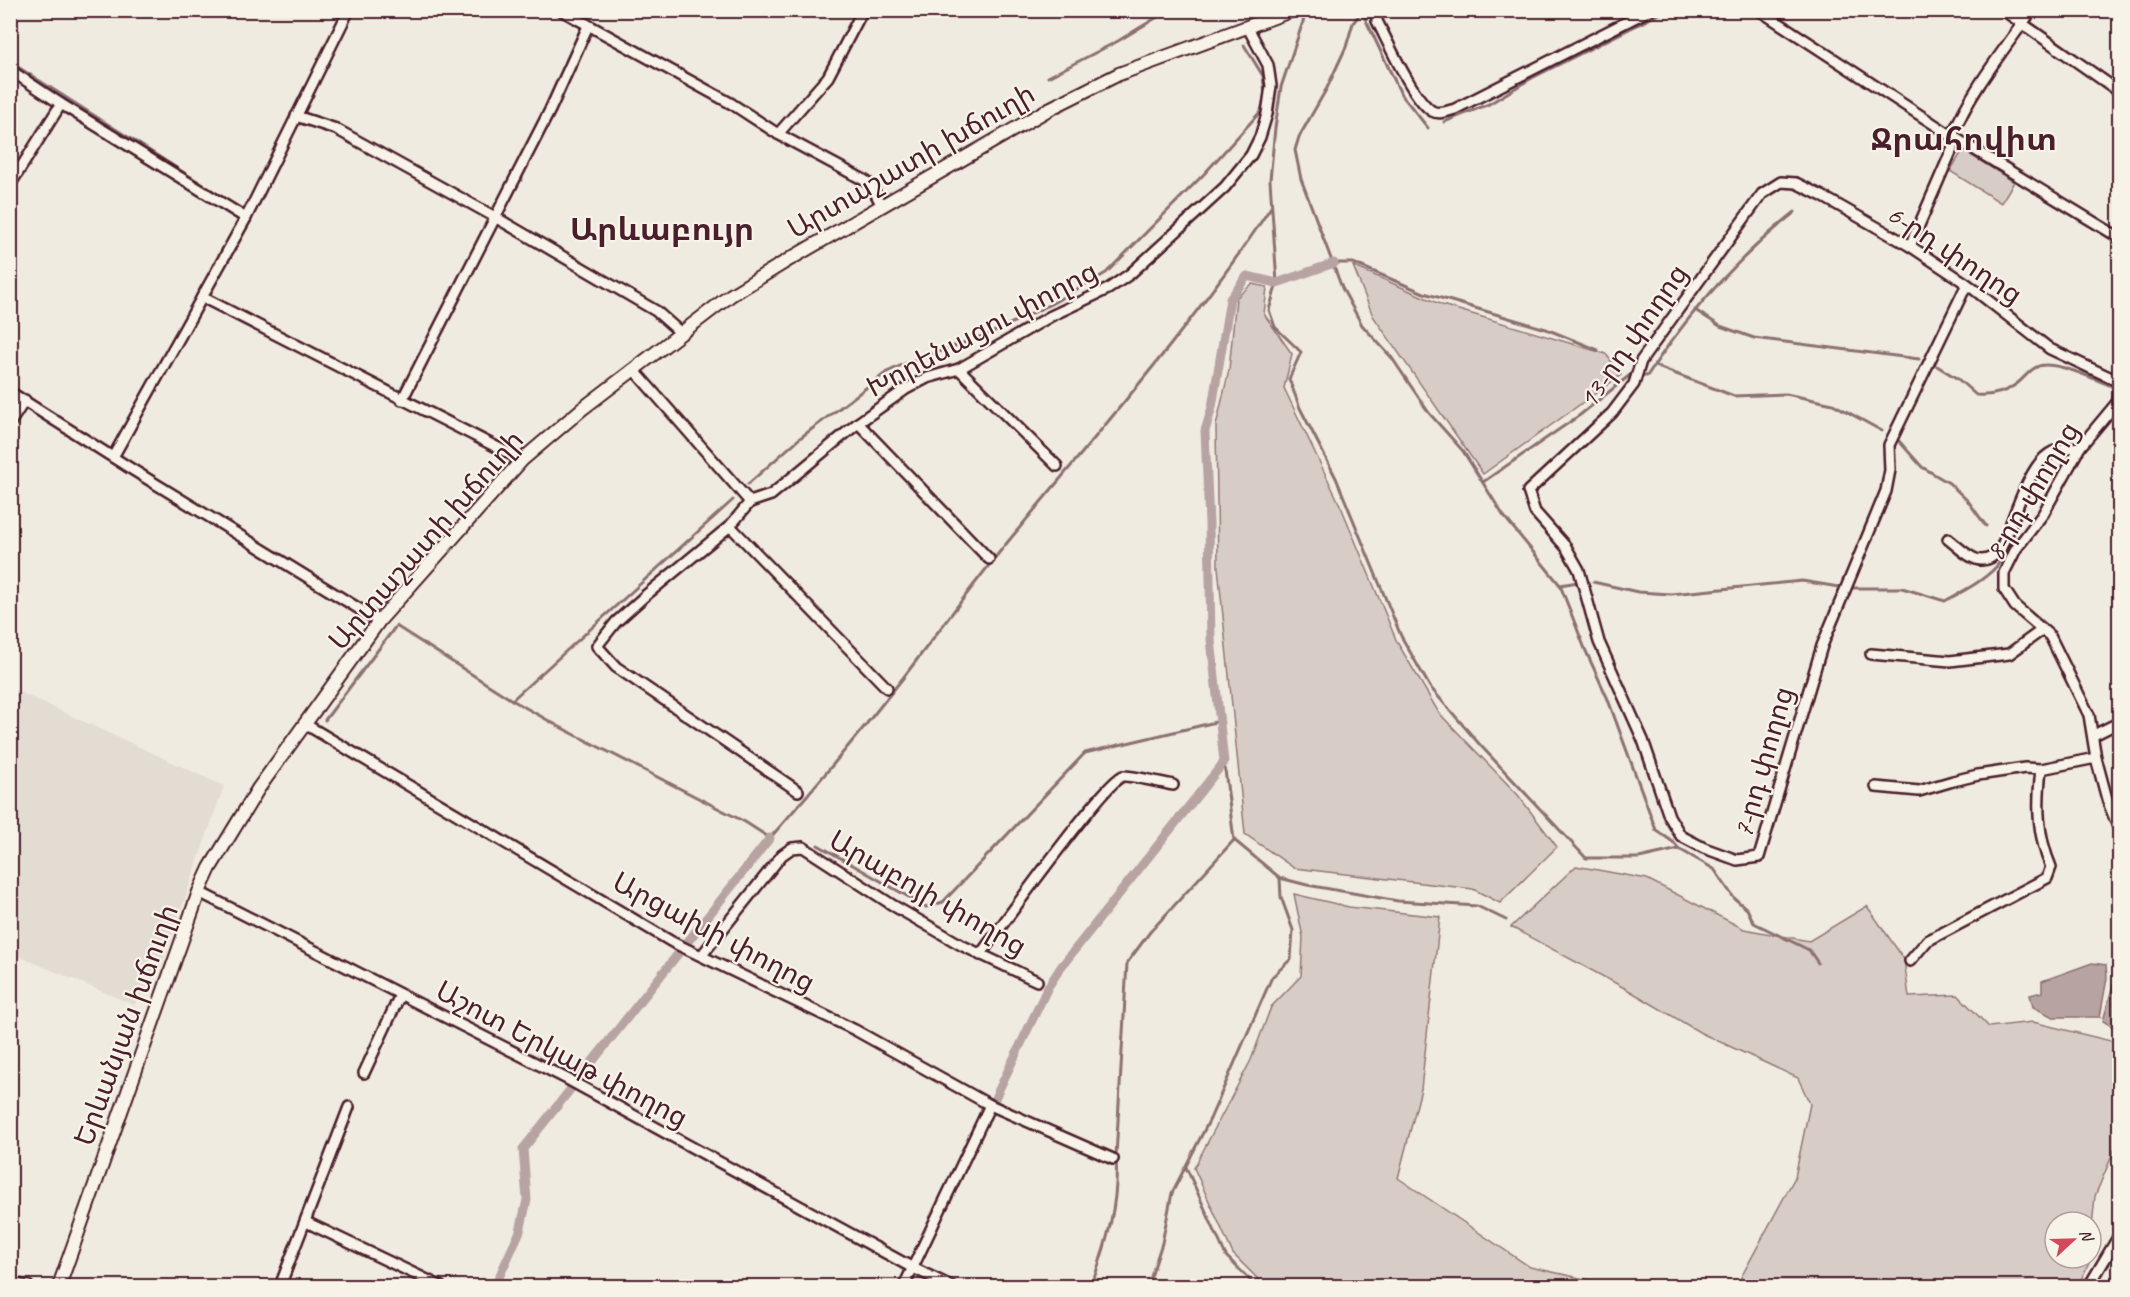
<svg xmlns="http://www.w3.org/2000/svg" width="2130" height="1297" font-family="Caveat,'Noto Sans Armenian',sans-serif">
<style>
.built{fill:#e3dcd2}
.green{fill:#d8cdc6;stroke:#917678;stroke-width:1.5}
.water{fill:#b7a4a2;stroke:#8b6f72;stroke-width:1.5}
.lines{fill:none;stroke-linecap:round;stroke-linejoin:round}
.stream{stroke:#8b6f72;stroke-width:3}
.canal{stroke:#b7a4a2;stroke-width:9}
.minor-casing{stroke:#4a1f2b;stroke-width:14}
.major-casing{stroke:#4a1f2b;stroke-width:16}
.minor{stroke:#f7f3e8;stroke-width:9}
.major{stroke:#f7f3e8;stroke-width:12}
.labels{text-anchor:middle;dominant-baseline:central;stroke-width:4.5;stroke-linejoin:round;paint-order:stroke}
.street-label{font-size:28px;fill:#4a1f2b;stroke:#f7f3e8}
.quarter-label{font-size:32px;font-weight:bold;fill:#4a1f2b;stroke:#f7f3e8}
</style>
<rect width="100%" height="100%" fill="#f0ebe0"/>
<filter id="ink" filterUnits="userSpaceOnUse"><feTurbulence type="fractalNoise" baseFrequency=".0167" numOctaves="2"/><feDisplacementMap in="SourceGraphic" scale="12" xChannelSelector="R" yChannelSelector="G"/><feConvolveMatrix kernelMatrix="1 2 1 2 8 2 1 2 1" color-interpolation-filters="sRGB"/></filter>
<g filter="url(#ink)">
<!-- built -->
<path class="built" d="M11,688L224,786L161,967L134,1005L11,953Z"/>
<!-- green -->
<g class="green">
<path d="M1963,150L2014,182L2001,203L1950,171Z"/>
<path d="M1353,266L1442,305L1606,354L1621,375L1483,474L1373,316Z"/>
<path d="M1252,284L1267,287L1264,314L1292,354L1284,388L1342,509L1397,642L1439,713L1518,795L1557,847L1500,903L1473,889L1294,868L1245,834L1218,567L1216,426L1229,370L1236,298Z"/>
<path d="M1576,866L1647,879L1744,929L1809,941L1867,906L1904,959L1909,997L1958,995L1989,1027L2033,1022L2119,1043V1139L2095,1196L2091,1238V1222H2055V1258H2089V1263L2078,1286H1742L1738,1283L1795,1177L1810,1104L1798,1078L1701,1033L1630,991L1511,927Z"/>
<path d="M1294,894L1349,907L1440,917L1421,1089L1398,1178L1530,1267L1616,1286H1265L1233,1254L1194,1168L1251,1060L1271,1007L1301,976L1303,937Z"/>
</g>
<!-- water -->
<g class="water">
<path d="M2092,963L2106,965L2107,978L2100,1017H2053L2033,1007L2030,995L2042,992V981Z"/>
<path d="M2119,976V1031L2103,1021L2114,981Z"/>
</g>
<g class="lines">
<!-- stream -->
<g class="stream">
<path d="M1307,10L1281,87L1275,128L1270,180L1277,283L1269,310L1275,327L1301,352L1289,379L1300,408L1336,478L1401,636L1430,687L1481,746L1586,858H1639L1679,849"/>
<path d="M1362,11L1353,23L1346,47L1327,88L1299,137L1295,150L1301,179L1342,288L1362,325L1392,358L1429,413L1463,451L1503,515L1560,585L1585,649L1607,697L1656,830L1673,842L1679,849L1714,869L1734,898L1747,909L1754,923L1809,950L1818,963"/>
<path d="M1362,12L1401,94L1428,128"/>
<path d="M10,62L227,200"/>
<path d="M1048,77L1118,41L1169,10"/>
<path d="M1444,122L1489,104L1532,78L1667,10"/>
<path d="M1334,263H1353L1424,293L1546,329L1598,350"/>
<path d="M1695,310L1720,326L1754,338L1919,359"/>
<path d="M1655,366L1734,396L1786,394L1833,404L1882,431"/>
<path d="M1937,366L1958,379L1976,395C1990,396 2003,394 2015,385C2025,379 2031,365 2045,365C2063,364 2099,381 2116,388"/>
<path d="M1899,441L1922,467L1949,483L1968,501L1986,526"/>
<path d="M1483,482L1580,415L1630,375L1647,376C1688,314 1736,259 1795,212"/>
<path d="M748,484L800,438L887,372L902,365L991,333L1051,304L1106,273L1204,174L1261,111L1265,94L1263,76L1244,45"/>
<path d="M1593,582L1638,592L1671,594L1802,581L1839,587"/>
<path d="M1560,585L1578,582"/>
<path d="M1852,588H1902L1945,601C1963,591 1982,582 1996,567C2010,551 2023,509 2029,489"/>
<path d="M512,700L733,500"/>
<path d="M325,720L396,626L512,700L558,726L745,822L770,838C816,786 860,733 903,678C936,635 968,591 1002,549C1094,437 1192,327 1271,207"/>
<path d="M818,845L926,907L943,902L1085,753L1220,721"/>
<path d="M1280,878L1307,885L1398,901L1477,906L1506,920"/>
<path d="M1186,1167L1226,1256L1256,1286"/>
<path d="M1091,1286C1107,1244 1119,1202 1116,1156L1127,963L1150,932L1234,840L1224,762"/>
<path d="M1148,1286L1162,1243L1172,1193L1210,1119L1272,977L1291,959L1293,930L1281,897L1280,878L1234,840"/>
</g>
<!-- canal -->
<g class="canal">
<path d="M995,1098L1048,987L1061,967L1224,762L1211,639L1209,523L1205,431L1212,407L1230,299L1247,276L1277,283L1334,263"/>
<path d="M495,1286L520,1231L527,1200L523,1149L770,838"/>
</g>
<defs>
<g id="minor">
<path d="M561,10L732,104L778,134L864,180L871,185L882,206"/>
<path d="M1376,10L1377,21C1388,42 1413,99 1432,111C1439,115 1448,111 1455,109L1650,10"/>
<path d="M1759,10L1952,136L2120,238"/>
<path d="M2003,10L2120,92"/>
<path d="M10,70L61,104L246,218"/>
<path d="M296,116L336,129L495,217L656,311L681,333"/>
<path d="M778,134L828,77L863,10"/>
<path d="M1952,136C1971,90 2004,50 2032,10"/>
<path d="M10,185L61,104"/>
<path d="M1910,246L1957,138"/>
<path d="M1967,284L1889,445L1890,470L1886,491L1822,646L1759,857L1737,860L1704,848L1681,836L1669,816L1643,740L1599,642L1579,570L1566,547L1535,512L1528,491L1612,413L1634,384L1641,361L1762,194L1781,182L1796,183L1822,196L1910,246L1967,284L2050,349L2120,382"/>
<path d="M202,297L522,460"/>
<path d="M959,369L1057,466"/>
<path d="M634,370L750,502"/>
<path d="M10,392L133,470L379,621"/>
<path d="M2120,399L2080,447L2043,514L2016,549L2004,573V589L2015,606L2050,636L2089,715L2096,758L2107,799L2120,832"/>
<path d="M402,400L550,110L588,26"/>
<path d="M10,423L25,400"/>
<path d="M858,423L989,559"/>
<path d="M113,457L246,218L349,10"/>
<path d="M730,526L887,688"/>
<path d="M1948,539C1966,553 1980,572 2000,550C2012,525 2027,468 2049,454C2058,448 2069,448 2080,447"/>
<path d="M1871,654L1950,661L2009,654L2042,630"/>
<path d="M305,724L672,942L855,1030L990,1105L1113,1159"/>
<path d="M2094,735L2120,722"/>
<path d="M1876,787L1919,791L1953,781L1978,775L2025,768L2041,769L2096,758"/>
<path d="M798,791L616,667L597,646L616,622L646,595L730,526L750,502L771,495L858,423L906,389L927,378L959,369L1051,316L1108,289L1130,274L1225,187L1251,155L1260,137L1267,114L1271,86L1268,65L1247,26"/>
<path d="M199,892L567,1079L913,1268L951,1286"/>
<path d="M702,955L782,855L792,848L803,847L894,906L963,946L1037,981"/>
<path d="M980,955C999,930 1105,781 1123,776C1131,775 1163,783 1173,785"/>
<path d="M1910,961L1927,941L2047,878L2051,867C2037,834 2037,805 2041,769"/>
<path d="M364,1073L400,995"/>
<path d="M306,1222L440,1286"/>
<path d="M10,1283L28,1286"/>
<path d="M280,1286L349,1107"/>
<path d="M904,1286L990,1105"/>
<path d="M2089,1286L2120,1234"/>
</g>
<path id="major" d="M59,1286L199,892L210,868L258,789L379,621L522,460L582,409L731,295L790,259L1049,109L1119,74L1293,10"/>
</defs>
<!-- minor casing -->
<use href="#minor" class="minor-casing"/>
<!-- major casing -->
<use href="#major" class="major-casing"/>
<!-- minor -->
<use href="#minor" class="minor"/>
<!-- major -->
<use href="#major" class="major"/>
</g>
</g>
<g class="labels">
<!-- street labels -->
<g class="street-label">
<text transform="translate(911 161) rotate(-30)">Արտաշատի խճուղի</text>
<text transform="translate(1955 254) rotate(34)">6-րդ փողոց</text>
<text transform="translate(982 329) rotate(-28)">Խորենացու փողոց</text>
<text transform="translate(1633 336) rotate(-55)">13-րդ փողոց</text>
<text transform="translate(2032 491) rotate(-59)">8-րդ փողոց</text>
<text transform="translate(426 540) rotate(-49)">Արտաշատի խճուղի</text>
<text transform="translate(1763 762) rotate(-74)">7-րդ փողոց</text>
<text transform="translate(928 893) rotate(30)">Արաբոյի փողոց</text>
<text transform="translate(714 932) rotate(28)">Արցախի փողոց</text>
<text transform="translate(126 1025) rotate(-70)">Երևանյան խճուղի</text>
<text transform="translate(562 1054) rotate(28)">Աշոտ Երկաթ փողոց</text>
</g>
<!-- quarter labels -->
<g class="quarter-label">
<text x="1964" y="139">Ջրահովիտ</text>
<text x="662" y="229">Արևաբույր</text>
</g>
</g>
<!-- margin -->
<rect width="2130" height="1297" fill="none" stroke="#f7f3e8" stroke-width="36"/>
<rect x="18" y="18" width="2094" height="1261" fill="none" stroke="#4a1f2b" stroke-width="2" filter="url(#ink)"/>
<!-- north arrow -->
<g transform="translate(2073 1240) rotate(68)"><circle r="28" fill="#f7f3e8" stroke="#b29e9c" stroke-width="1.5"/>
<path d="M0-4.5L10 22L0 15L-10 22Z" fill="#d1495b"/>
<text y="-9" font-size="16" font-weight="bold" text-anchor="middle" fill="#4a1f2b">N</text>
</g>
</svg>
